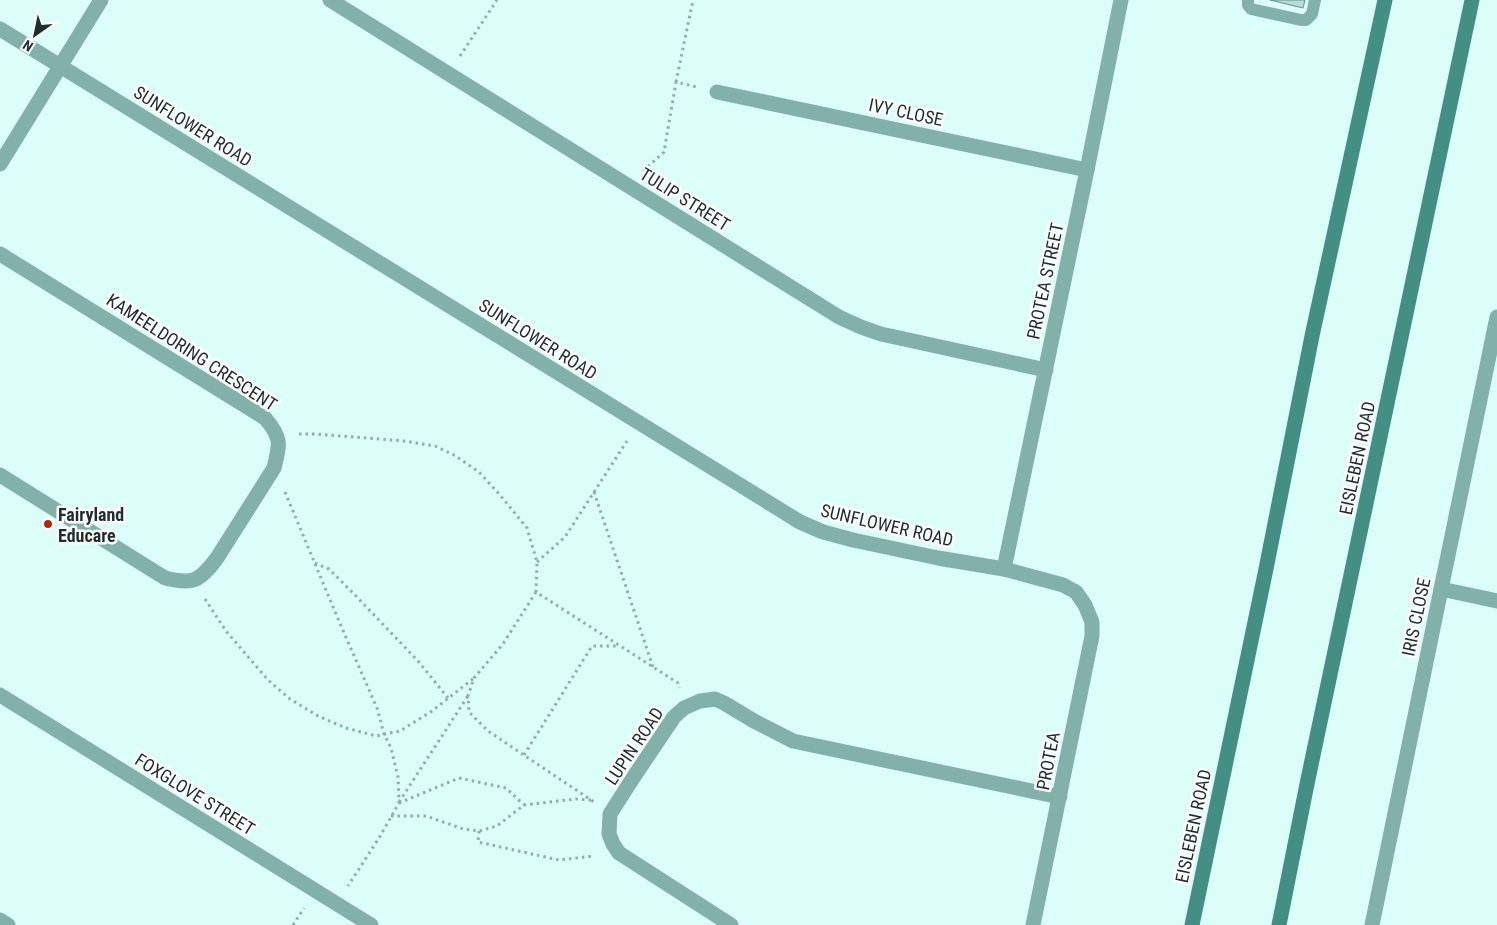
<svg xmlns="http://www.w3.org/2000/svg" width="1497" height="925" font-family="'Roboto Condensed',sans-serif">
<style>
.building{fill:#b4ded6;stroke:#689089}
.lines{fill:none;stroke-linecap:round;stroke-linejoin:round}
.path{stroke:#92ada9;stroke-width:3;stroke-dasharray:2.5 4;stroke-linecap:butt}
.lane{stroke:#82b1a9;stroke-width:12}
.street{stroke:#82b1a9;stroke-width:15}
.secondary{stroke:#438f84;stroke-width:15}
.poi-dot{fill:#b3270a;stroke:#fff;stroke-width:2}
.labels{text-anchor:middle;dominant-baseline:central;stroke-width:5;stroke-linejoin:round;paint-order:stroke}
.street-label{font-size:18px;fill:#1d2e2b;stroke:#fff}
.poi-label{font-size:18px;font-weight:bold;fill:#1d2e2b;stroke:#fff;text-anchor:start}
</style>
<rect width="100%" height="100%" fill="#dcfef8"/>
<!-- building -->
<path class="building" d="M1270,0H1305L1303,8Z"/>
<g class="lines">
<!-- path -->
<g class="path">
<path d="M460,56L497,0"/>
<path d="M676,82L693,0"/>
<path d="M643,171L664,152L676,82L697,87"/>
<path d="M299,434H315L404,441L435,446L454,455L479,472L500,495L527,528L537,562L536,592L678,683L679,688"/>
<path d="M285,492L341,626L377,708L384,734L391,748L398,777L399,803L379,838L348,886"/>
<path d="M594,492L653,667"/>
<path d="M537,562L565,537L627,441"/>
<path d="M315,563L329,569L354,594L418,661L448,698"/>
<path d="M536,592L503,644L474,678L468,696L469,712L488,731L594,802"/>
<path d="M205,599L226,631L268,680L290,699L318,716L346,728L376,736L400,731L432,711L474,678"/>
<path d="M524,755L592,646H618"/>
<path d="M399,802L468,696"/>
<path d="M399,803L459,778L506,788L524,805"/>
<path d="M391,816H426L463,829L479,831L497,826L524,805L576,799L591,800"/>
<path d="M479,831L478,842L559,860L594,856"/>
<path d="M293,925L304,908"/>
</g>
<!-- lane -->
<path class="lane" d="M1248,0V5L1251,9L1301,20H1306L1312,14L1315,0"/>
<!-- street -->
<g class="street">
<path d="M330,0L839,317L861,327L881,334L1046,370"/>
<path d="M0,29L800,522L823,532L853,540L938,558L1004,569L1063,585L1076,592L1085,605L1092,622V636L1033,925"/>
<path d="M717,92L1087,170"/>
<path d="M0,164L101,0"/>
<path d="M0,254L265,418C282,438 280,444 274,468L217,558C200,581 193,585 165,578L0,475"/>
<path d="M1004,569L1087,170L1121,0"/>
<path d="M1441,589L1497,601"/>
<path d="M0,695L371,925"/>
<path d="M0,920L8,925"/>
<path d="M731,925L619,853L613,844L609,834L610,814L633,778L674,717L684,708L700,701L708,700L715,699L724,703L754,721L793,741L1060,797"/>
<path d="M1372,925L1497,317"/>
</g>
<!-- secondary -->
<g class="secondary">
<path d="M1192,925L1266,569L1312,336L1385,0"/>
<path d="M1279,925L1307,784L1472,0"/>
</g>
</g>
<!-- markers -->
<circle class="poi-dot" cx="48" cy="524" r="5"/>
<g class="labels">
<!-- street labels -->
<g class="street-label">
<text transform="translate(906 112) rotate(12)">IVY CLOSE</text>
<text transform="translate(193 126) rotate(32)">SUNFLOWER ROAD</text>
<text transform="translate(685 199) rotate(32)">TULIP STREET</text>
<text transform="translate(1045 281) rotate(-78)">PROTEA STREET</text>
<text transform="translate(538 339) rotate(32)">SUNFLOWER ROAD</text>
<text transform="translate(192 352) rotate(33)">KAMEELDORING CRESCENT</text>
<text transform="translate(1357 458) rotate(-78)">EISLEBEN ROAD</text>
<text transform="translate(887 525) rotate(13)">SUNFLOWER ROAD</text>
<text transform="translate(1416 617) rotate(-78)">IRIS CLOSE</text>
<text transform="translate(634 746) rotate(-56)">LUPIN ROAD</text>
<text transform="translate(1048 761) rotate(-79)">PROTEA</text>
<text transform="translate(195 794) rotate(32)">FOXGLOVE STREET</text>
<text transform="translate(1193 826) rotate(-78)">EISLEBEN ROAD</text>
</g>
<!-- poi labels -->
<g class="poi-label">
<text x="58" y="514">Fairyland<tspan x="58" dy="21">Educare</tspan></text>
</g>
</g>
<!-- north arrow -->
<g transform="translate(35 35) rotate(213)" stroke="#ffffff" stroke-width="4" paint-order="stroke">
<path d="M0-4L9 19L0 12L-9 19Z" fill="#1d2e2b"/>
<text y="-8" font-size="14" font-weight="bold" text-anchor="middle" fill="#1d2e2b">N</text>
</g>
</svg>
